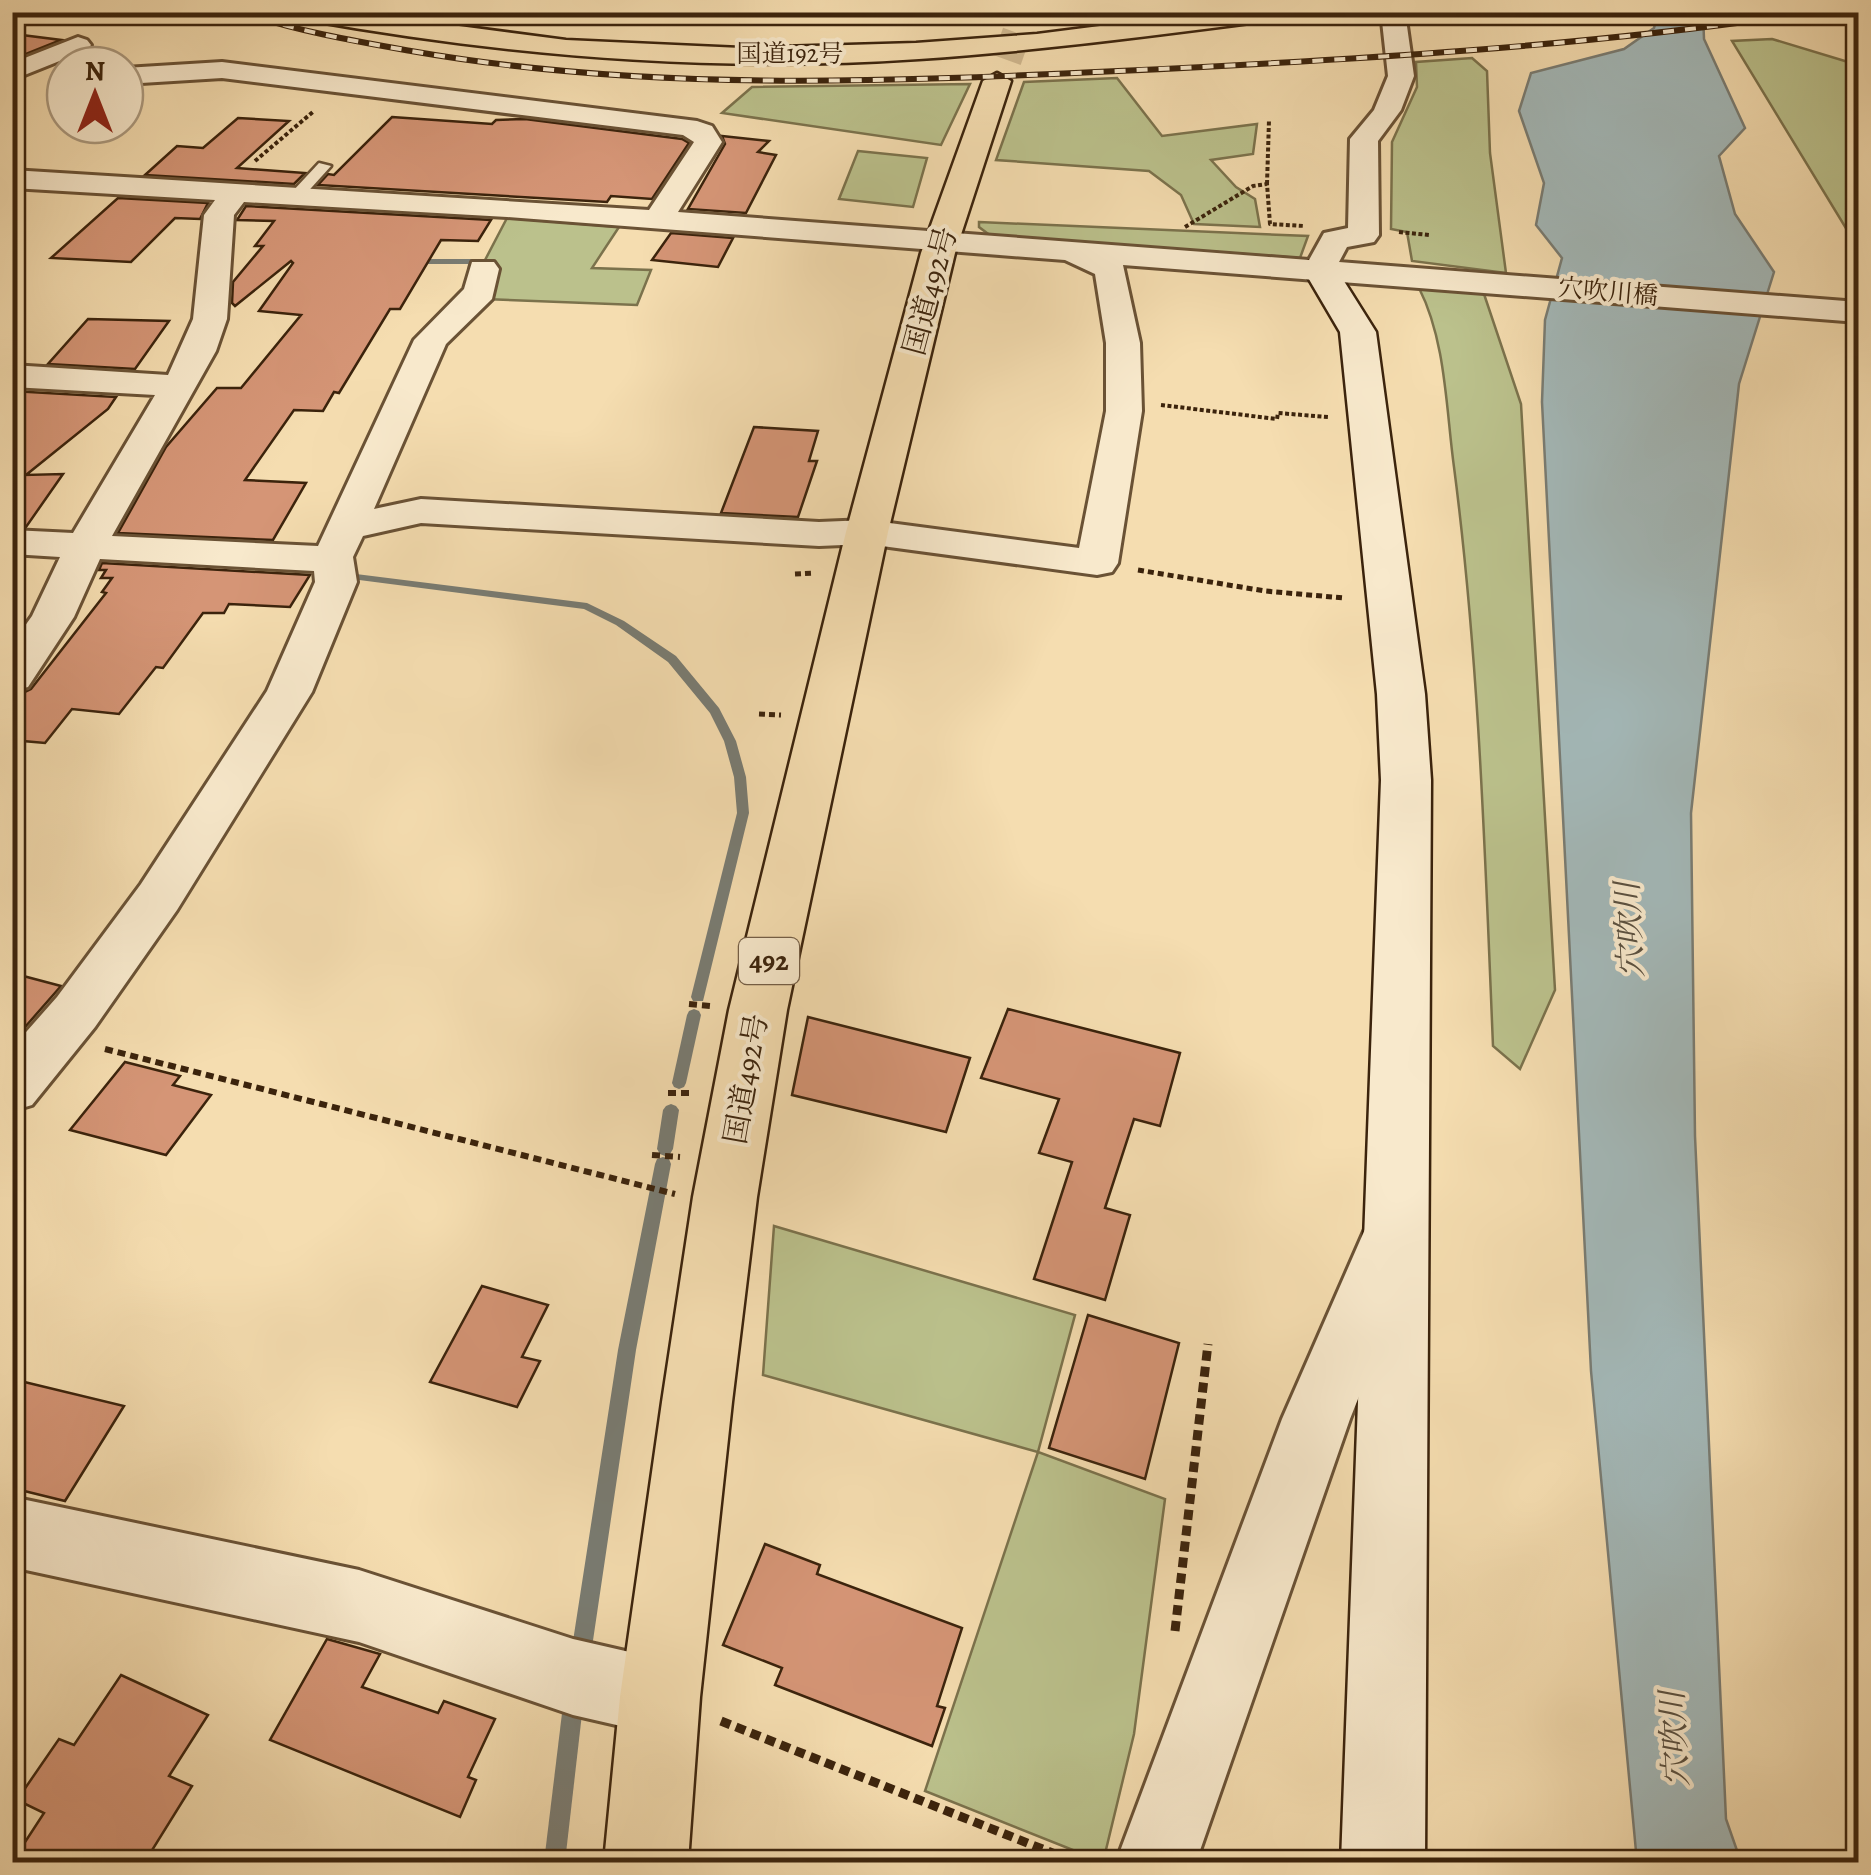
<svg xmlns="http://www.w3.org/2000/svg" width="1871" height="1875" font-family="Alegreya,'Noto Serif JP',serif">
<style>
.green{fill:#bbc18c;stroke:#7b724c;stroke-width:2.5}
.water{fill:#a3b8b8;stroke:#797c73;stroke-width:2.5}
.lines{fill:none;stroke-linecap:round;stroke-linejoin:round}
.stream{fill:#797c73;fill-rule:evenodd}
.building{fill:#d59576;stroke:#3b230c;stroke-width:2.5}
.highway-tunnel{stroke:#d0b88f;stroke-width:29;stroke-dasharray:29 14;stroke-linecap:butt}
.lane-casing{stroke:#6a5235;stroke-width:5}
.street-casing{stroke:#6a5235;stroke-width:6}
.secondary-casing{stroke:#3b230c;stroke-width:5}
.highway-casing{stroke:#3b230c;stroke-width:5}
.path-far3{stroke:#3b230c;stroke-width:4;stroke-dasharray:4 2.5;stroke-linecap:butt}
.path-far2{stroke:#3b230c;stroke-width:5;stroke-dasharray:6 4;stroke-linecap:butt}
.path-far1{stroke:#3b230c;stroke-width:6;stroke-dasharray:8 5;stroke-linecap:butt}
.path{stroke:#3b230c;stroke-width:9;stroke-dasharray:10 6;stroke-linecap:butt}
.lane{fill:#f8e9cc;fill-rule:evenodd}
.street{fill:#f8e9cc;fill-rule:evenodd}
.secondary{fill:#f8e9cc;fill-rule:evenodd}
.highway{fill:#f5ddb0;fill-rule:evenodd}
.rail-casing{stroke:#3b230c;stroke-width:6}
.rail{stroke:#f8e9cc;stroke-width:4;stroke-dasharray:11;stroke-linecap:butt}
.labels{text-anchor:middle;dominant-baseline:central;stroke-width:8;stroke-linejoin:round;paint-order:stroke}
.far-street-label{font-size:25px;fill:#3b230c;stroke:#f8e9cc}
.shield{fill:#f8e9cc;stroke:#745e46;stroke-width:2.5}
.shield-label{font-size:28px;font-weight:bold;fill:#3b230c}
.street-label{font-size:30px;fill:#3b230c;stroke:#f8e9cc}
.water-label{font-size:32px;font-style:italic;fill:#5a5040;stroke:#f8e9cc}
</style>
<rect width="100%" height="100%" fill="#f5ddb0"/>
<filter id="stains"><feTurbulence type="fractalNoise" baseFrequency=".002" numOctaves="4"/><feColorMatrix values="0 0 0 0 .2 0 0 0 0 .09 0 0 0 0 .02 0 0 0 .5 -.17"/></filter>
<radialGradient id="worn" r=".72"><stop offset=".6" stop-color="#630" stop-opacity="0"/><stop offset="1" stop-color="#630" stop-opacity=".3"/></radialGradient>
<!-- green -->
<g class="green">
<path d="M1772,39L1858,65V248L1732,41Z"/>
<path d="M1472,58L1487,71L1490,153L1506,273L1412,261L1407,232L1391,229L1392,142L1417,87L1416,62Z"/>
<path d="M1117,78L1162,136L1257,124L1253,154L1211,160L1236,187L1255,199L1260,227L1194,224L1181,195L1149,171L996,160L1024,82Z"/>
<path d="M970,84L941,145L722,113L752,87Z"/>
<path d="M858,151L927,158L913,207L839,199Z"/>
<path d="M507,218L619,227L592,268L651,270L637,305L484,299V262Z"/>
<path d="M979,222L1308,236L1300,258L991,236L979,227Z"/>
<path d="M1419,288L1484,294L1521,404L1555,990L1520,1069L1493,1046C1485,853 1479,659 1454,467C1446,409 1446,341 1419,288Z"/>
<path d="M774,1226L1075,1315L1038,1452L1165,1499L1134,1734L1103,1862L925,1791L1038,1452L763,1375Z"/>
</g>
<!-- water -->
<path class="water" d="M1658,13H1703L1704,39L1745,128L1719,156L1735,214L1774,272L1739,384L1691,813L1695,1136L1726,1819L1741,1862H1637L1591,1371L1542,402L1545,320L1562,258L1536,225L1544,183L1519,111L1531,73L1624,49L1654,28Z"/>
<g class="lines">
<!-- stream -->
<g class="stream">
<path d="M411,259H475L474,281L470,284L466,281L468,264H414L410,261Z"/>
<path d="M340,572L587,603L624,621L676,656L719,708L736,741L746,777L749,813L703,1001H693L691,997L737,813L734,777L724,741L710,713L668,662L616,625L584,609L336,577L335,575Z"/>
<path d="M694,1009L699,1011L701,1015L686,1083L684,1087L679,1089L674,1087L672,1083L687,1015L689,1011Z"/>
<path d="M671,1104L676,1106L679,1110L673,1149L670,1154L665,1156L660,1154L657,1149L663,1110L666,1106Z"/>
<path d="M663,1157L669,1159L671,1164L636,1350L591,1654L588,1661L581,1664L574,1661L571,1654L618,1350L655,1164L657,1159Z"/>
<path d="M573,1695L580,1698L583,1705L565,1862H544L563,1705L566,1698Z"/>
</g>
</g>
<!-- building -->
<g class="building">
<path d="M12,34H14L61,40L16,58Z"/>
<path d="M392,117L492,124L496,120L525,119L682,139L689,143L652,199L611,196L607,202L318,185L328,174L334,175Z"/>
<path d="M238,118L289,121L237,168L305,173L294,184L145,175L177,146L203,148Z"/>
<path d="M722,136L769,141L758,152L776,155L746,213L688,209L725,144Z"/>
<path d="M118,198L208,203L200,219L175,218L131,262L51,258Z"/>
<path d="M246,206L491,220L478,241L441,240L400,309H390L339,393L334,392L323,411L294,410L245,480L306,483L273,540L118,533L166,447L217,388H241L301,315L259,311L293,263L291,261L235,306L232,303L233,282L263,246H255L274,221L237,220Z"/>
<path d="M671,233L733,238L718,267L652,260Z"/>
<path d="M88,319L169,321L135,369L48,364Z"/>
<path d="M12,391L116,397L108,409L26,475L63,474L26,527L12,526Z"/>
<path d="M754,427L818,431L809,461H817L798,517L721,513Z"/>
<path d="M102,563L310,575L290,607L229,604L224,613H203L163,668L156,667L119,714L72,709L45,743L12,740V698L31,689L106,593L102,592L112,578H101L106,570H99Z"/>
<path d="M12,973L61,986L12,1042Z"/>
<path d="M1008,1009L1180,1053L1160,1126L1134,1119L1105,1208L1130,1215L1105,1300L1034,1279L1072,1162L1039,1153L1059,1099L981,1078Z"/>
<path d="M808,1017L970,1058L946,1132L792,1095Z"/>
<path d="M125,1062L180,1076L173,1085L211,1095L166,1155L70,1130Z"/>
<path d="M482,1286L548,1305L522,1357L540,1361L517,1407L430,1382Z"/>
<path d="M1088,1315L1179,1343L1145,1479L1049,1448Z"/>
<path d="M12,1379L124,1406L65,1501L12,1488Z"/>
<path d="M765,1544L820,1565L817,1574L962,1628L937,1706L945,1708L932,1746L775,1685L782,1668L723,1645Z"/>
<path d="M327,1639L380,1654L362,1687L438,1713L444,1701L495,1719L468,1777L476,1780L460,1817L270,1740Z"/>
<path d="M121,1675L208,1715L169,1776L192,1786L146,1860L126,1851L119,1862H12L44,1813L17,1800L59,1739L74,1745Z"/>
</g>
<g class="lines">
<!-- highway-tunnel -->
<path class="highway-tunnel" d="M1007,60L1017,32"/>
<defs>
<g id="lane">
<path d="M32,12H47L12,31V23Z"/>
<path d="M319,163L331,166L302,198H292V192Z"/>
</g>
<g id="street">
<path d="M1381,12H1405L1414,76L1401,110L1378,141L1379,235L1374,242L1347,247L1339,262L1858,302V322L1123,265L1140,343L1142,411L1118,563L1112,572L1097,575L867,544L819,546L421,523L363,536L353,557L357,582L312,692L177,910L95,1027L32,1105L12,1111V1048L57,997L141,884L267,691L315,582L314,571L100,559L74,617L28,687L12,691V644L32,616L60,557L12,554V530L73,533L155,395L12,387V365L168,375L193,319L204,215L215,200L12,188V170L649,210L694,142L683,135L222,78L125,84V68L222,62L697,121L712,126L722,142L678,212L1309,260L1324,233L1348,228L1350,139L1374,110L1388,76ZM244,202L507,217L1065,260L1095,274L1106,343V411L1079,548L867,520L819,522L421,499L374,509L446,344L492,299L499,269L494,262H472L464,289L414,340L318,546L112,536L216,351L227,319L234,215Z"/>
<path d="M78,37L87,40L91,45L87,50L12,80V63Z"/>
<path d="M1388,1218L1410,1227L1419,1246L1350,1419L1196,1862H1116L1282,1419L1366,1227Z"/>
<path d="M12,1497L359,1570L573,1639L660,1659L687,1670L698,1697L687,1724L660,1735L573,1715L359,1642L12,1567Z"/>
</g>
<path id="secondary" d="M1320,259L1332,262L1376,332L1425,694L1431,780L1425,1862H1341L1381,780L1377,694L1340,332L1303,269L1308,262Z"/>
<g id="highway">
<path d="M295,12H353L566,40L741,48L916,43L1037,34L1210,12H1286L1274,20C1156,35 1038,51 919,59C714,73 509,56 307,20Z"/>
<path d="M997,73L1011,81L955,253L888,532L787,1010L757,1197L732,1402L700,1697L688,1862H604L620,1697L662,1402L693,1197L729,1010L846,532L921,253L983,81Z"/>
</g>
</defs>
<!-- lane casing -->
<use href="#lane" class="lane-casing"/>
<!-- street casing -->
<use href="#street" class="street-casing"/>
<!-- secondary casing -->
<use href="#secondary" class="secondary-casing"/>
<!-- highway casing -->
<use href="#highway" class="highway-casing"/>
<!-- path-far3 -->
<g class="path-far3">
<path d="M255,161L314,111"/>
<path d="M1267,184L1269,120"/>
<path d="M1185,227L1253,186L1267,184L1270,224L1305,226"/>
<path d="M1399,232L1429,235"/>
<path d="M1161,405L1277,419L1278,413L1328,417"/>
</g>
<!-- path-far2 -->
<g class="path-far2">
<path d="M1138,570L1265,591L1344,598"/>
<path d="M795,574L814,573"/>
<path d="M759,714L781,715"/>
</g>
<!-- path-far1 -->
<g class="path-far1">
<path d="M689,1004L711,1006"/>
<path d="M105,1049L675,1194"/>
<path d="M668,1093H691"/>
<path d="M652,1155L680,1157"/>
</g>
<!-- path -->
<g class="path">
<path d="M1175,1631L1208,1344"/>
<path d="M721,1721L1075,1862"/>
</g>
<!-- lane -->
<use href="#lane" class="lane"/>
<!-- street -->
<use href="#street" class="street"/>
<!-- secondary -->
<use href="#secondary" class="secondary"/>
<!-- highway -->
<use href="#highway" class="highway"/>
<defs>
<path id="rail" d="M241,12C296,31 354,41 411,51C645,92 882,82 1118,71C1351,60 1584,47 1815,12"/>
</defs>
<!-- rail casing -->
<use href="#rail" class="rail-casing"/>
<!-- rail -->
<use href="#rail" class="rail"/>
</g>
<g class="labels">
<!-- far-street labels -->
<g class="far-street-label">
<text x="790" y="54">国道192号</text>
<text transform="translate(1608 292) rotate(5)">穴吹川橋</text>
</g>
<!-- shield labels -->
<rect class="shield" x="739" y="938" width="60" height="46" rx="8"/>
<g class="shield-label">
<text x="769" y="961">492</text>
</g>
<!-- street labels -->
<g class="street-label">
<text transform="translate(930 291) rotate(-75)">国道492号</text>
<text transform="translate(746 1079) rotate(-80)">国道492号</text>
</g>
<!-- water labels -->
<g class="water-label">
<text transform="translate(1629 930) rotate(-93)">穴吹川</text>
<text transform="translate(1674 1739) rotate(-93)">穴吹川</text>
</g>
</g>
<!-- margin -->
<rect width="1871" height="1875" fill="none" stroke="#f5ddb0" stroke-width="50"/>
<rect x="15" y="15" width="1841" height="1845" fill="none" stroke="#3b230c" stroke-width="5"/>
<rect x="25" y="25" width="1821" height="1825" fill="none" stroke="#3b230c" stroke-width="2.5"/>
<!-- north arrow -->
<g transform="translate(95 95)"><circle r="48" fill="#f8e9cc" stroke="#ac9a7f" stroke-width="2.5"/>
<path d="M0-8L18 38L0 25L-18 38Z" fill="#8f2418"/>
<text y="-15" font-size="28" font-weight="bold" text-anchor="middle" fill="#3b230c">N</text>
</g>
<rect width="100%" height="100%" filter="url(#stains)"/>
<rect width="100%" height="100%" fill="url(#worn)"/>
</svg>
